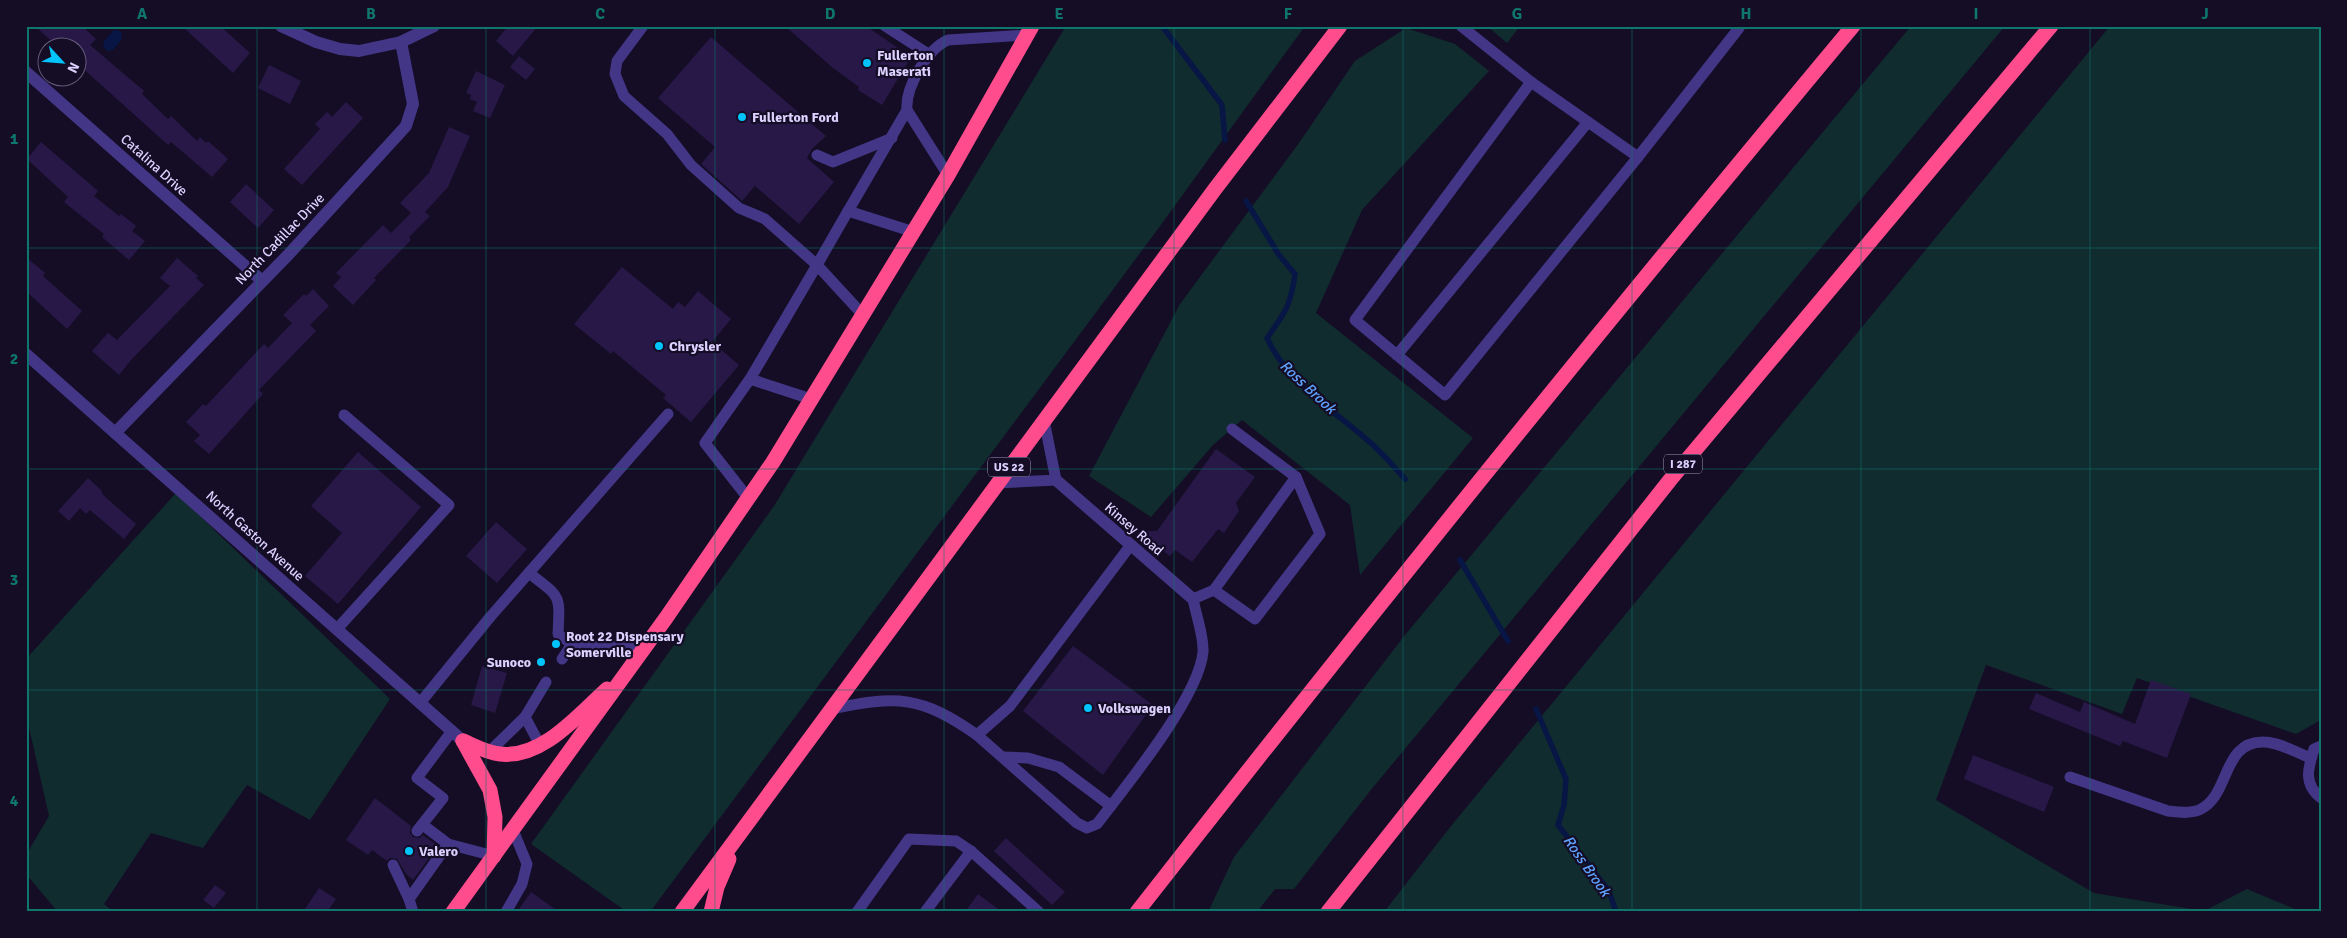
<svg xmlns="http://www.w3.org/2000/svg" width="2347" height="938" font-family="Signika,sans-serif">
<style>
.green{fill:#102c2f}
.water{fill:#071644}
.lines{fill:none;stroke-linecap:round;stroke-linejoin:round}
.stream{stroke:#071644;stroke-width:5.5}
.building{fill:#271847}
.lane{stroke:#433686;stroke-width:11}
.street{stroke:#433686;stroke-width:12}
.highway{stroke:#ff4c8c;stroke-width:15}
.grid{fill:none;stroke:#0f766e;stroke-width:1;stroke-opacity:0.55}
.poi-dot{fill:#00c4fc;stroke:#140d25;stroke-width:2}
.labels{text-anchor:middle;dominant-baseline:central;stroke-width:4.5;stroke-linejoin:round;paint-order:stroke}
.shield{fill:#140d25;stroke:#a096be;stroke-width:1}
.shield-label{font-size:12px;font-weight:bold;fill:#dcd1ff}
.poi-label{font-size:14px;font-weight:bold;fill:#dcd1ff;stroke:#140d25;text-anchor:start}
.street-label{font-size:14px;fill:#dcd1ff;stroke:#140d25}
.water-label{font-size:15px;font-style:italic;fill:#5fa2ff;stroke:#140d25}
.neatline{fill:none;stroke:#0f766e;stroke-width:2}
.grid-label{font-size:16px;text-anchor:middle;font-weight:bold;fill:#0f766e}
</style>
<rect width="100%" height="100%" fill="#140d25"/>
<!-- green -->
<g class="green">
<path d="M1066,26H1305L1155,233L650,912H627L531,844L774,506Z"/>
<path d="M1487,26H1520L1507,43Z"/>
<path d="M1911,26H2005L1370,791L1294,889H1275L1257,912H1208L1234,857L1405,635Z"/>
<path d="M2110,26H2321V720L2296,734L2137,678L2122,714L1986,665L1936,800L2094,893L2204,911L2247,889L2302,912H1384L1451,826Z"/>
<path d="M1406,28L1455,44L1489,71L1362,210L1316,313L1473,438L1360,575L1350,505L1242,420L1213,445L1151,517L1089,476L1180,304L1299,143L1355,61Z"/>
<path d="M176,493L390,699L310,820L247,785L203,848L151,833L104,904L114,912H58L26,874V855L49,816L26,714V659Z"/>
</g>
<!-- water -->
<path class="water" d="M114,30L121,31L122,39L113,50L108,51L103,47L104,41Z"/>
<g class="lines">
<!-- stream -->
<g class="stream">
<path d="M1162,26L1222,105L1225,140"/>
<path d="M1246,201L1279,255L1295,274C1291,305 1285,313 1267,338C1287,383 1338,413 1374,446C1385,456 1395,468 1405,479"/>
<path d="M1460,560L1508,641"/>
<path d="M1536,709L1566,779L1564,805L1558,825L1609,891L1616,912"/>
</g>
</g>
<!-- building -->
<g class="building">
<path d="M35,26H82L96,39L90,45L144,91L142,94L168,119L171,116L197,141L200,137L206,143L208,141L228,159L212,177L171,142L168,145L78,64V48H59Z"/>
<path d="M182,26H220L250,53L233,73Z"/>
<path d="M508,26H538L513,56L496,41Z"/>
<path d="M785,26H866L911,57L882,105L858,90L859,87L833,68Z"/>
<path d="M711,37L826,136L812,149L807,158L834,182L799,224L755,186L742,201L701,164L715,147L658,98Z"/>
<path d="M519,56L535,69L526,80L510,67Z"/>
<path d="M269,65L301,81L290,104L258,88Z"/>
<path d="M476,71L505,85L490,118L473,111L477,102L470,99L471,95L466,93Z"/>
<path d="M346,102L363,118L302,185L284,169L320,129L315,124L327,112L332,117Z"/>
<path d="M449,127L470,136L448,187L425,212L430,216L409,237L411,240L374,278L376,280L353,305L333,286L341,277L336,273L383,225L391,233L411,213L400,203L429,173Z"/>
<path d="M41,142L98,191L94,196L119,216L121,214L136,226L132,231L145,241L129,260L102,237L104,234L64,202L68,197L27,159Z"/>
<path d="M246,184L274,210L258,228L230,202Z"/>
<path d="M26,257L45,273L43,276L82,311L67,329L26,291Z"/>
<path d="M177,258L198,276L196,278L204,285L131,360L119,375L92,351L108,333L117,340L170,286L160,278Z"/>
<path d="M622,267L673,309L678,302L685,307L698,291L731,319L712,342L739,365L691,422L663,398L666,395L613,351L611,354L574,324Z"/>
<path d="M313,289L329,306L310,325L316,331L259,390L263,394L209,454L194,441L200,435L186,422L203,404L206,406L264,344L268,348L292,323L283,315L304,294L306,296Z"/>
<path d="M1216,449L1255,477L1236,503L1239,511L1237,514L1224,533L1218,529L1192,562L1175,550L1170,556L1137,531H1157Z"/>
<path d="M358,452L421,507L338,604L305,576L342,533L311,506Z"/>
<path d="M88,478L101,490L103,495L136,524L124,539L90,510L86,514L80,508L69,521L58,511Z"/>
<path d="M496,522L527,549L497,583L466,556Z"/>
<path d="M1073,646L1153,705L1103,775L1023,711Z"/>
<path d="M482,666L507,673L495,713L471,705Z"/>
<path d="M2151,680L2191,694L2167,758L2123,741L2120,746L2029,709L2036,693L2080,712L2084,702L2135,724Z"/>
<path d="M1973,755L2054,787L2044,812L1964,779Z"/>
<path d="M375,798L411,826L410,833L413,837L419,838L423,835L438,846L413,880L406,874L397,859L390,858L387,861L372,850L368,855L346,840Z"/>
<path d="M1006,838L1065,892L1052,905L994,851Z"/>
<path d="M215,885L226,893L214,908L203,900Z"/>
<path d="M319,888L336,899L327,912H303Z"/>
<path d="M531,892L559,912H517Z"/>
<path d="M978,894L1002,912H965Z"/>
</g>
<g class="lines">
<!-- lane -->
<g class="lane">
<path d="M643,26L617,61L615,74L624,96L667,134L691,165L739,208L765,219L817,265L750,379"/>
<path d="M885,26L930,55"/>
<path d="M1461,26L1531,82L1638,157"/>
<path d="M1531,82L1355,320L1445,395L1638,157L1739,28L1737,26"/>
<path d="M817,155L833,162L892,138"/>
<path d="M948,175L907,110C905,88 927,49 948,40L1027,35"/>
<path d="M848,211L907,110"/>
<path d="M863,315L817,265L848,211L914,232"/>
<path d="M1397,355L1588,122"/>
<path d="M996,483L1056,480L1044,420"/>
<path d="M748,498L705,443L750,379L811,399"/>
<path d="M1130,546L1010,706L977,735L1077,823L1087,828L1097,824C1126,786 1199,697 1203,652C1204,636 1196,615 1193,599L1214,590L1255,619L1320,534L1296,477L1232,429"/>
<path d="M529,573C561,598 560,593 558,634L572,644L644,649"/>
<path d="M1214,590L1296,477"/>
<path d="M337,629L449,505L344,415"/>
<path d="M562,659L572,644"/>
<path d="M420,703L491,616L668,414"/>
<path d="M831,709C898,695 921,696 977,735"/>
<path d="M525,717L540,745"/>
<path d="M2321,746L2314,749C2308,768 2303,784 2321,798"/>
<path d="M489,752L525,717L546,682"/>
<path d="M1003,757L1028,758L1059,767L1111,806"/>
<path d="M2070,777L2168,811C2177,812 2189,814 2199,810C2231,796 2221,741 2264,742C2279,742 2297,753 2311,758"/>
<path d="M423,825L448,844"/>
<path d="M417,831L443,798L417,778L452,731"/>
<path d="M393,865L409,899"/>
<path d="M413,912L409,899L448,844L494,856"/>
<path d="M506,912L522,884L527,864L513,830"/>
<path d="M857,912L909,839L956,841L971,851L1039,912"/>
<path d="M925,912L971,851"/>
</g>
<!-- street -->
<g class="street">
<path d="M281,26L316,42L340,49L359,51L401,42L434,26"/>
<path d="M26,72L261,280"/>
<path d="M26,354L463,741"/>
<path d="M115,433L288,255L406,126L413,104L401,42"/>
<path d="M1056,480L1193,599"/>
</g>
<!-- highway -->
<g class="highway">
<path d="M463,741C475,746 487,753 500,754C542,759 578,715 607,689"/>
<path d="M463,741L490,790L495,817L494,856"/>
<path d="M453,912L666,618L773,462L948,175L1032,26"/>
<path d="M682,912L1215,189L1340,26"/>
<path d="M711,912L717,887L729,859"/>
<path d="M1137,912C1371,613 1610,317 1853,26"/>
<path d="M1328,912L1670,480L2051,26"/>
</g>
</g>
<!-- grid -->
<path class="grid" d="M257,26V912M486,26V912M715,26V912M944,26V912M1174,26V912M1403,26V912M1632,26V912M1861,26V912M2090,26V912M26,248H2321M26,469H2321M26,690H2321"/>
<!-- markers -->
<g class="poi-dot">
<circle cx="867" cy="63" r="5"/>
<circle cx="742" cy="117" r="5"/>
<circle cx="659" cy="346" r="5"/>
<circle cx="556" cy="644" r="5"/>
<circle cx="541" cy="662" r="5"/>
<circle cx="1088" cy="708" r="5"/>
<circle cx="409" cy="851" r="5"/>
</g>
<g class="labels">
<!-- shield labels -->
<g class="shield">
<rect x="1664" y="454.5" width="38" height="19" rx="4"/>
<rect x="988" y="457.5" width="42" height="19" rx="4"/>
</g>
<g class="shield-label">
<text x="1683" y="464">I 287</text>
<text x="1009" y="467">US 22</text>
</g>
<!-- poi labels -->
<g class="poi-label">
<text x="877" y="55">Fullerton<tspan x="877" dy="16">Maserati</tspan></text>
<text x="752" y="117">Fullerton Ford</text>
<text x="669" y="346">Chrysler</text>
<text x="566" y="636">Root 22 Dispensary<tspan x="566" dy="16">Somerville</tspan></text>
<text x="531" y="662" text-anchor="end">Sunoco</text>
<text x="1098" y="708">Volkswagen</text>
<text x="419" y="851">Valero</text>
</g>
<!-- street labels -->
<g class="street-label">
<text transform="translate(154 165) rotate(42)">Catalina Drive</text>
<text transform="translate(280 239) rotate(-46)">North Cadillac Drive</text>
<text transform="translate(1134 529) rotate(41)">Kinsey Road</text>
<text transform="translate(255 536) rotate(42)">North Gaston Avenue</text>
</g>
<!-- water labels -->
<g class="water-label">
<text transform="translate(1308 387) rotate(43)">Ross Brook</text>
<text transform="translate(1587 866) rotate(55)">Ross Brook</text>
</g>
</g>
<!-- border -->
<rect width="2347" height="938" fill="none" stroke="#140d25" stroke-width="55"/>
<!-- north arrow -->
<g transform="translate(62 62) rotate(116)"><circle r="24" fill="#140d25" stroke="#645b7c"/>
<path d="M0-4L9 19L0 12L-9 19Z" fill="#00c4fc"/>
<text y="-8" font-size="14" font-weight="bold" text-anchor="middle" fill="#dcd1ff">N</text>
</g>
<rect x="28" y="28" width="2292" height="882" class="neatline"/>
<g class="grid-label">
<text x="142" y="19">A</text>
<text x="371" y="19">B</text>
<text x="600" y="19">C</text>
<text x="830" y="19">D</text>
<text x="1059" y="19">E</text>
<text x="1288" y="19">F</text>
<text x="1517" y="19">G</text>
<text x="1746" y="19">H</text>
<text x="1976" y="19">I</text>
<text x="2205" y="19">J</text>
<text x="14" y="144">1</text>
<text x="14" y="364">2</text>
<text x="14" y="585">3</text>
<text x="14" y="806">4</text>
</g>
</svg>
